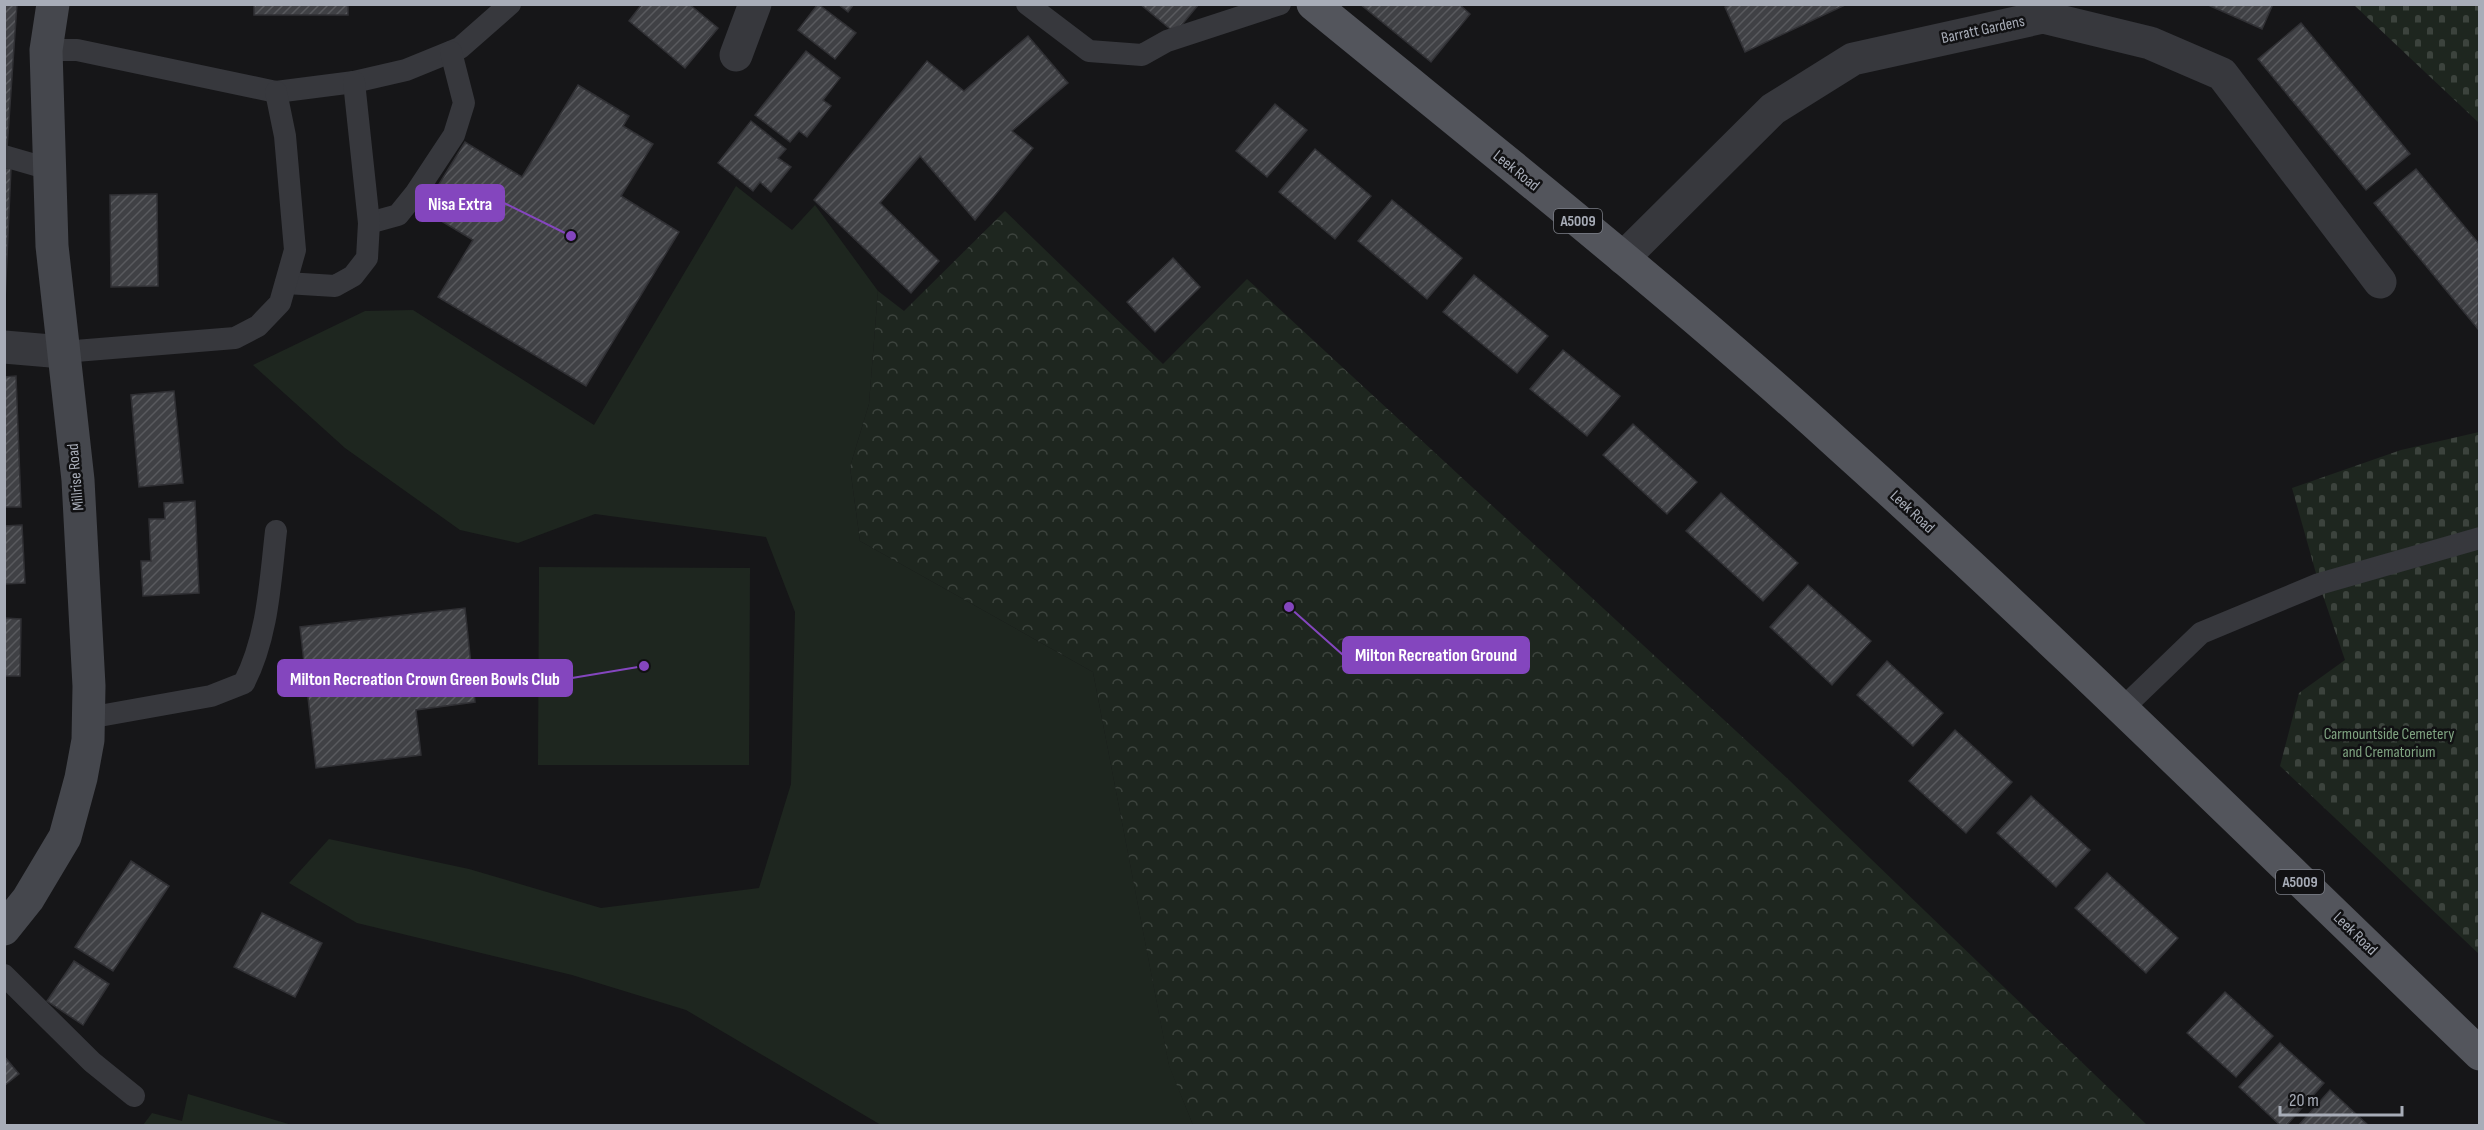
<svg xmlns="http://www.w3.org/2000/svg" width="2484" height="1130" font-family="'Sofia Sans Condensed',sans-serif">
<style>
.green{fill:#1e261f}
.forest{fill:url(#forest-crowns)}
.cemetery{fill:url(#cemetery-stones)}
.building{fill:url(#building-hatch);stroke:#303034;stroke-width:1.5}
.lines{fill:none;stroke-linecap:round;stroke-linejoin:round}
.lane{stroke:#37383d;stroke-width:22}
.street{stroke:#37383d;stroke-width:33}
.secondary{stroke:#45474d;stroke-width:33}
.primary{stroke:#53555c;stroke-width:33}
.labels{text-anchor:middle;dominant-baseline:central;stroke-width:5;stroke-linejoin:round;paint-order:stroke}
.shield{fill:#111113;stroke:#7b7e86;stroke-width:1.5}
.shield-label{font-size:15px;font-weight:bold;fill:#a8adb8}
.street-label{font-size:16px;fill:#a8adb8;stroke:#111113}
.park-label{font-size:16px;fill:#7fa381;stroke:#111113}
.leader{fill:none;stroke:#8446be;stroke-width:2}
.callout-dot{fill:#8446be;stroke:#111113;stroke-width:2}
.callout{fill:#8446be;stroke:#8446be;stroke-width:2}
.callout-label{font-size:18px;text-anchor:middle;font-weight:bold;fill:#fff}
</style>
<defs>
<pattern id="forest-crowns" width="20" height="18" patternUnits="userSpaceOnUse" patternTransform="scale(1.5)"><rect width="20" height="18" fill="#1e261f"/><path d="M2 6a3 3 0 1 1 6 0M12 15a3 3 0 1 1 6 0" fill="none" stroke="#3c433d"/></pattern>
<pattern id="cemetery-stones" width="16" height="16" patternUnits="userSpaceOnUse" patternTransform="scale(1.5)"><rect width="16" height="16" fill="#1e261f"/><path d="M2 7V4a2 2 0 0 1 4 0v3zM10 15v-3a2 2 0 0 1 4 0v3z" fill="#3c433d"/></pattern>
<pattern id="building-hatch" width="6" height="6" patternUnits="userSpaceOnUse" patternTransform="scale(1.5)"><rect width="6" height="6" fill="#404145"/><path d="M-1 1l2-2M0 6l6-6M5 7l2-2" fill="none" stroke="#595a5e"/></pattern>
</defs>
<rect width="100%" height="100%" fill="#161618"/>
<!-- green -->
<g class="green">
<path d="M736,186L792,230L815,205L878,291L869,404L850,467L860,541L1093,672L1169,1065L1193,1125H881L686,1010L572,975L357,923L289,883L329,839L469,869L601,908L759,888L791,784L795,612L766,537L595,514L518,543L460,530L345,448L253,365L365,311L413,310L594,425Z"/>
<path d="M539,567L750,568L749,765H538Z"/>
<path d="M188,1094L292,1125H143L152,1113L182,1121Z"/>
</g>
<!-- forest -->
<path class="forest" d="M1005,211L1163,364L1247,279L1789,780L2147,1125H1193L1169,1066L1093,672L860,541L850,467L869,404L878,291L904,311Z"/>
<!-- cemetery -->
<g class="cemetery">
<path d="M2354,5H2479V123Z"/>
<path d="M2479,432V954L2280,766L2299,693L2345,660L2319,584L2292,488L2401,450Z"/>
</g>
<!-- building -->
<g class="building">
<path d="M4,4H17L7,149H4Z"/>
<rect x="254" y="4" width="94" height="11"/>
<path d="M642,4H689L718,28L685,68L629,21Z"/>
<path d="M818,4L856,33L835,59L798,30Z"/>
<path d="M838,4H854L848,12Z"/>
<path d="M1140,4H1199L1175,33Z"/>
<path d="M1360,4H1459L1470,14L1431,62Z"/>
<path d="M1731,4H1847L1745,52L1725,7Z"/>
<path d="M2206,4H2273L2262,29Z"/>
<path d="M2301,23L2410,154L2366,190L2258,59Z"/>
<path d="M1028,36L1068,83L1012,131L1033,148L975,220L920,156L880,203L939,261L911,293L814,200L927,61L964,91Z"/>
<path d="M806,51L840,78L823,100L831,106L807,137L799,131L790,142L755,115Z"/>
<path d="M578,85L629,116L623,126L653,144L621,196L679,232L586,386L438,297L473,240L423,210L465,142L522,177Z"/>
<path d="M1275,104L1307,130L1267,177L1236,151Z"/>
<path d="M751,121L786,149L778,158L791,167L771,192L760,182L753,191L718,163Z"/>
<path d="M1315,149L1371,196L1335,239L1279,192Z"/>
<path d="M4,168H11L4,323Z"/>
<path d="M2416,169L2480,245L2478,329L2374,203Z"/>
<path d="M157,194L158,286L111,287L110,195Z"/>
<path d="M1392,200L1462,258L1427,299L1358,241Z"/>
<path d="M1173,258L1200,287L1155,332L1127,302Z"/>
<path d="M1474,275L1548,336L1517,373L1443,312Z"/>
<path d="M1563,350L1620,396L1587,436L1530,389Z"/>
<path d="M16,376L21,507H4V377Z"/>
<path d="M174,391L183,483L139,487L131,395Z"/>
<path d="M1633,424L1697,482L1667,514L1603,455Z"/>
<path d="M1721,493L1798,563L1763,601L1686,531Z"/>
<path d="M195,501L199,593L143,596L141,561H151L149,519H165L164,503Z"/>
<path d="M22,525L25,583L4,584V526Z"/>
<path d="M1808,585L1871,641L1832,685L1770,627Z"/>
<path d="M465,608L475,702L416,710L421,755L316,768L300,627Z"/>
<path d="M4,618L21,619L20,676H4Z"/>
<path d="M1887,661L1943,713L1913,746L1857,695Z"/>
<path d="M1955,730L2012,782L1966,833L1909,781Z"/>
<path d="M2031,796L2090,850L2056,887L1997,833Z"/>
<path d="M131,861L169,886L113,971L75,947Z"/>
<path d="M2107,873L2178,938L2146,973L2075,908Z"/>
<path d="M262,913L322,943L295,997L234,967Z"/>
<path d="M74,961L109,984L83,1025L47,1001Z"/>
<path d="M2225,992L2273,1036L2236,1077L2187,1033Z"/>
<path d="M2280,1043L2324,1083L2286,1126H2281L2239,1087Z"/>
<path d="M4,1056L19,1074L4,1086Z"/>
<path d="M2330,1090L2369,1126H2298Z"/>
</g>
<g class="lines">
<!-- lane -->
<g class="lane">
<path d="M1027,4L1089,51L1142,55L1167,41L1280,4"/>
<path d="M46,50H77L276,92L354,82L406,70L460,48L510,4"/>
<path d="M4,156L49,169"/>
<path d="M369,223L398,215L415,194L454,135L464,103L451,52"/>
<path d="M286,283L335,286L353,276L367,258L369,223L354,82"/>
<path d="M63,352L235,338L258,326L280,303L295,250L285,136L276,92"/>
<path d="M2121,710L2201,633L2319,584L2480,538"/>
<path d="M88,718L211,696L244,683C268,636 270,583 276,531"/>
<path d="M4,975L92,1062L134,1096"/>
</g>
<!-- street -->
<g class="street">
<path d="M736,55L755,4"/>
<path d="M1623,258L1773,109L1853,59L2043,17L2150,43L2222,74L2380,282"/>
<path d="M4,347L63,352"/>
</g>
<!-- secondary -->
<path class="secondary" d="M4,929L28,899L65,837L81,778L88,740L89,686L78,480L52,246L46,50L53,4"/>
<!-- primary -->
<path class="primary" d="M1313,4C1490,149 1670,291 1839,445C2058,642 2267,850 2480,1054"/>
</g>
<g class="labels">
<!-- shield labels -->
<g class="shield">
<rect x="1554" y="209" width="48" height="24" rx="4.5"/>
<rect x="2276" y="870" width="48" height="24" rx="4.5"/>
</g>
<g class="shield-label">
<text x="1578" y="221">A5009</text>
<text x="2300" y="882">A5009</text>
</g>
<!-- street labels -->
<g class="street-label">
<text transform="translate(1983 30) rotate(-12)">Barratt Gardens</text>
<text transform="translate(1516 171) rotate(39)">Leek Road</text>
<text transform="translate(76 477) rotate(-95)">Millrise Road</text>
<text transform="translate(1912 512) rotate(43)">Leek Road</text>
<text transform="translate(2355 934) rotate(44)">Leek Road</text>
</g>
<!-- park labels -->
<g class="park-label">
<text x="2389" y="734">Carmountside Cemetery<tspan x="2389" dy="18">and Crematorium</tspan></text>
</g>
</g>
<!-- callouts -->
<path class="leader" d="M571 236L504 203M1289 607L1343 655M644 666L572 678"/>
<g class="callout-dot">
<circle cx="571" cy="236" r="6"/>
<circle cx="1289" cy="607" r="6"/>
<circle cx="644" cy="666" r="6"/>
</g>
<g class="callout">
<rect x="416" y="185" width="88" height="36" rx="6"/>
<rect x="1343" y="637" width="186" height="36" rx="6"/>
<rect x="278" y="660" width="294" height="36" rx="6"/>
</g>
<g class="callout-label">
<text x="460" y="210">Nisa Extra</text>
<text x="1436" y="661">Milton Recreation Ground</text>
<text x="425" y="685">Milton Recreation Crown Green Bowls Club</text>
</g>
<!-- border -->
<rect width="2484" height="1130" fill="none" stroke="#a8adb8" stroke-width="12"/>
<!-- scale -->
<path d="M2280 1106v9h122v-9" fill="none" stroke="#a8adb8" stroke-width="3"/>
<text x="2289" y="1106" font-size="18" fill="#a8adb8" stroke="#111113" stroke-width="4.5" paint-order="stroke">20 m</text>
</svg>
